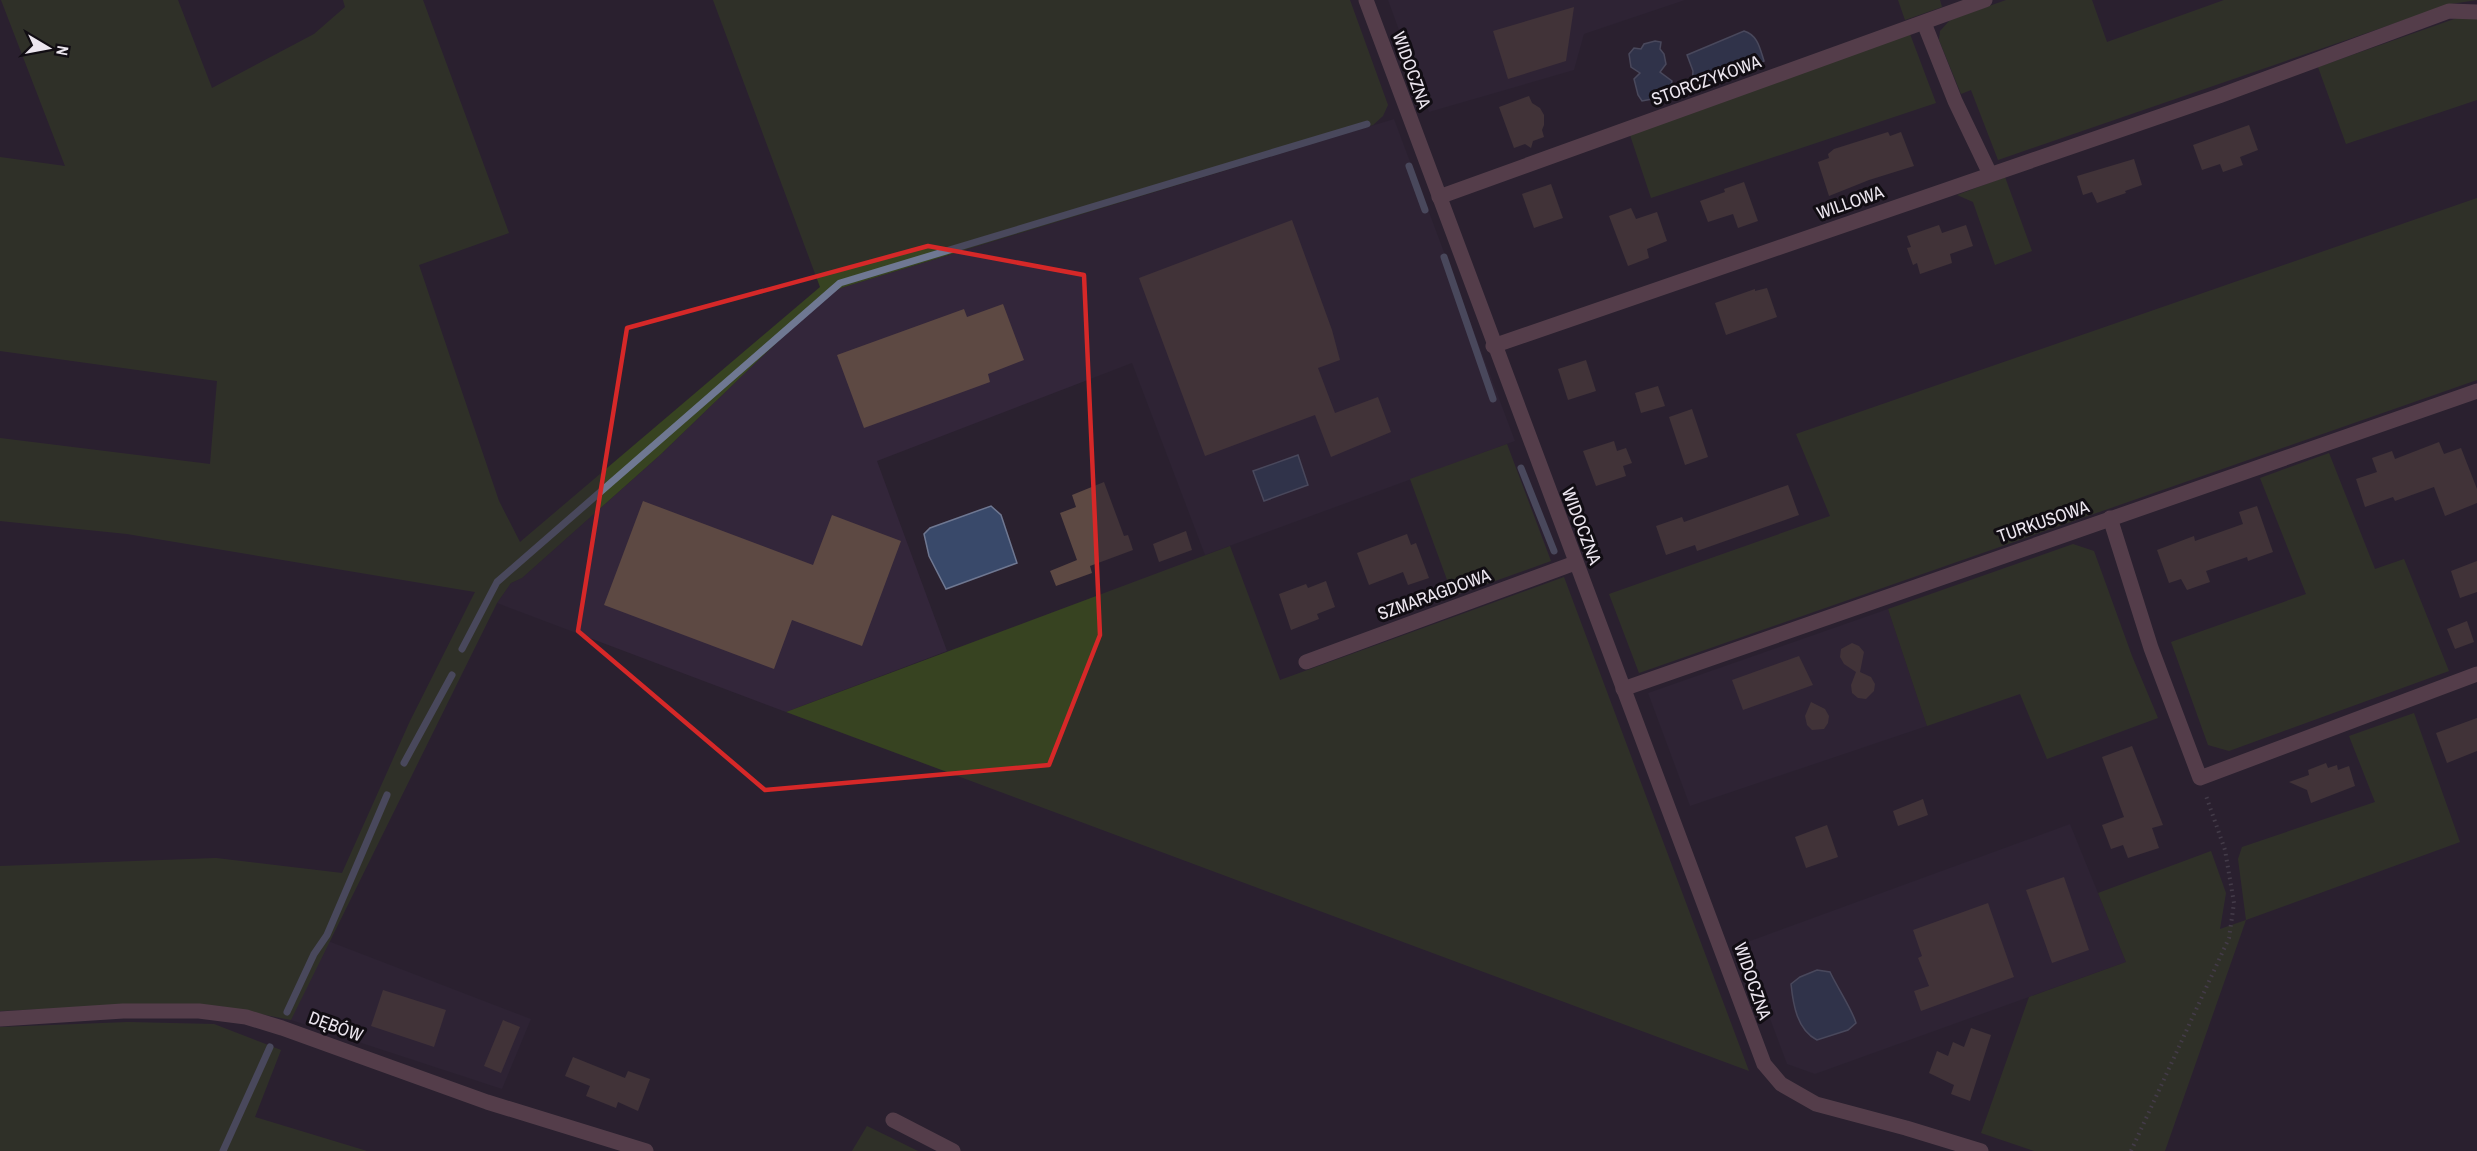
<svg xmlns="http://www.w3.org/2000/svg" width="2477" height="1151" font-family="'Archivo Narrow',sans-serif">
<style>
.built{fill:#33263a}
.green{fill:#374321}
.water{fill:#39496a;stroke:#6f7892;stroke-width:1.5}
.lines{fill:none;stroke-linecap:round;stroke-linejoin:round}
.stream{stroke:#6f7892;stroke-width:7}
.building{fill:#5d4943}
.path{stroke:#645c69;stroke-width:4;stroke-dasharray:1.5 4.5;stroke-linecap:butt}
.minor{stroke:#88616c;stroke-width:15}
.marked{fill:none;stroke:#d62828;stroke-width:4.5;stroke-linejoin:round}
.labels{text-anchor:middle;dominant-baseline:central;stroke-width:6;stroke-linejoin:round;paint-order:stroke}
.street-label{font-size:18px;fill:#ece6ef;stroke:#110d13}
</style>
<rect width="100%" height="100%" fill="#2a212f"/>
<!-- built -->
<g class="built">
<path d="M1388,0H1685L1584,34L1574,70L1429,112Z"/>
<path d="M1394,119L1515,441L1205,555L1132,363L877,461L947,651L786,712L497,603L511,583L522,578L660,455L824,297L841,288Z"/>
<path d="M1888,609L1927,726L1690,806L1648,693Z"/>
<path d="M2070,824L2126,962L1815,1074L1787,1064L1742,944Z"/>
<path d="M328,941L531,1019L502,1089L291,1020Z"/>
</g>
<!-- green -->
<g class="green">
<path d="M1,0H178L212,88L314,34L345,7L343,0H423L509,233L419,265L499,501L520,542L820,287L713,0H1350L1388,105L1383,116L1373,125L841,288L824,297L660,455L522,578L511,583L497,603L291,1020L219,1006L157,1004L0,1011V866L216,858L342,873L410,721L475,592L127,534L0,521V438L210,464L217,381L0,351V157L65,166Z"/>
<path d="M1898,0H1940L1942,7L1905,20Z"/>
<path d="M2006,0H2092L2107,42L2224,0H2477L2451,4L1998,160L1971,90L1961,94L1939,40L1940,31L1950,20Z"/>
<path d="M2457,18H2477V100L2346,144L2318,67Z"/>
<path d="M1910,34L1936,103L1651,198L1630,135Z"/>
<path d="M2005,177L2032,251L1995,265L1973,202L1957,195Z"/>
<path d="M2477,198V380L1639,673L1609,594L1830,516L1796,434Z"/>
<path d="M1507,444L1551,561L1453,596L1410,479Z"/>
<path d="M2329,453L2375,569L2404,559L2449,671L2229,751L2208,745L2171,642L2306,594L2260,478Z"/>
<path d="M2073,544L2094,551L2132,656L2158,718L2047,759L2020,694L1927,726L1888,609Z"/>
<path d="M1230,546L1280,680L1564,577L1749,1071L786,712Z"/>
<path d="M2414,713L2460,842L2246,920L2165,1151H2034L1981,1133L2029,997L2126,962L2098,893L2211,851L2226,893L2220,929L2246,920L2238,859L2242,847L2375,802L2349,736Z"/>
<path d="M128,1022L214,1024L281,1050L255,1117L367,1151H0V1027Z"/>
<path d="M867,1126L918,1151H852Z"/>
</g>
<!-- water -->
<g class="water">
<path d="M1744,31C1758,35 1760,49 1764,61L1699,89L1692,87L1693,71L1687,55Z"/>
<path d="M1655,41L1661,42L1660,49L1664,54L1666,64L1660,72L1672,81L1669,93L1655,91L1652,99L1642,101L1638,95L1634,79L1640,73L1631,67L1629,54L1634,48L1641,49L1644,44Z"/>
<path d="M1298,455L1308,485L1264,501L1253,471Z"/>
<path d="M991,506L1001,515L1017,563L946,589L929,556L924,534L930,528Z"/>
<path d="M1817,970L1830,972C1837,987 1852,1009 1856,1023L1848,1030L1817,1040C1797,1030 1793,1004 1791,984L1800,977Z"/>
</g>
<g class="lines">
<!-- stream -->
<g class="stream">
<path d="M1409,166L1425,210"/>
<path d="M1444,257L1493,399"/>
<path d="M1521,468L1554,551"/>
<path d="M462,649L497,582L840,283L1367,124"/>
<path d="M404,763L452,675"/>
<path d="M287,1012L314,954L327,935L387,795"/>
<path d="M223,1151L270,1047"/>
</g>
</g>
<!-- building -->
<g class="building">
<path d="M1574,7L1566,61L1508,79L1493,31Z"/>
<path d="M1529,96L1532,103L1540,108L1544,115V125L1542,130L1544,137L1533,141L1531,148L1525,144L1514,148L1499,107Z"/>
<path d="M2249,125L2258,150L2240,157L2243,165L2223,172L2220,164L2202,170L2193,145Z"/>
<path d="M1888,132L1890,136L1901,132L1914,166L1869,180L1829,196L1818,162L1829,158L1828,154L1834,149Z"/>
<path d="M2134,159L2142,185L2125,191L2126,193L2097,203L2092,192L2083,195L2077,176Z"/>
<path d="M1744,182L1758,221L1738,228L1733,214L1708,222L1700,201L1725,192L1724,189Z"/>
<path d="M1551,184L1563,218L1534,228L1522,194Z"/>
<path d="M1631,208L1636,219L1657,212L1667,241L1647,249L1649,258L1628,266L1609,216Z"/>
<path d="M1292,220L1332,330L1340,360L1318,368L1335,413L1378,397L1391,432L1331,457L1315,415L1205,456L1139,278Z"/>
<path d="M1939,225L1942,233L1966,225L1973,246L1950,254L1952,263L1920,274L1917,263L1913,265L1907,248L1911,247L1907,236Z"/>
<path d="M1767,288L1777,317L1726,335L1715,303L1755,289V291Z"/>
<path d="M1003,304L1024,360L988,374L990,382L864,428L837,355L964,309L967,317Z"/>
<path d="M1586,360L1596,391L1568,400L1558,369Z"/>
<path d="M1658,386L1665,406L1641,413L1635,393Z"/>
<path d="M1692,409L1708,457L1685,465L1669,417Z"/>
<path d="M1614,441L1617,451L1626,448L1632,463L1623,466L1626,476L1596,486L1583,451Z"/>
<path d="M2439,442L2444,454L2461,448L2477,489V503L2445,516L2434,487L2395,501L2393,497L2365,507L2356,479L2377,472L2372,458L2392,451L2395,459Z"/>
<path d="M1104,482L1124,536L1128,535L1133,550L1090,566L1092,573L1056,586L1050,571L1077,560L1060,513L1076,507L1072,495Z"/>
<path d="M1788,485L1799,515L1697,551L1695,545L1666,555L1656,526L1682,517L1684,522Z"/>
<path d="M643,501L813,565L832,515L901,541L862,646L792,620L774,669L604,605Z"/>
<path d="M2257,506L2273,552L2248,561L2247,557L2206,571L2210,582L2187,590L2181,579L2169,583L2157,550L2194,536L2195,541L2243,524L2239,512Z"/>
<path d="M1186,531L1192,550L1159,562L1153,544Z"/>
<path d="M1407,534L1411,545L1416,543L1429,578L1408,585L1403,572L1369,585L1357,553Z"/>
<path d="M2477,561V592L2460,598L2451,571Z"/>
<path d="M1326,581L1335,607L1317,614L1319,619L1291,630L1279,594L1306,584L1308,588Z"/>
<path d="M2467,621L2474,642L2455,649L2447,629Z"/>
<path d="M1852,643L1859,646L1864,652L1860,672L1871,677L1875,684L1874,691L1866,699L1858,698L1852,693L1851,685L1856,672L1844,664L1840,657L1841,649Z"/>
<path d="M1799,656L1813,685L1743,710L1732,680Z"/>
<path d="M1811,702L1825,709L1829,716L1828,723L1824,729L1812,730L1807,725L1805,716Z"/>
<path d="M2477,718V751L2447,763L2436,733Z"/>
<path d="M2132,746L2163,825L2152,828L2159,848L2128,858L2123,845L2111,849L2102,825L2124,817L2102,757Z"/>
<path d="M2326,763L2328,768L2337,765L2338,770L2349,766L2355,786L2311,803L2307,790L2289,782L2309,775L2308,770Z"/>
<path d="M1923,799L1928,815L1898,826L1893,811Z"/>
<path d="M1827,825L1838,857L1806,868L1795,837Z"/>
<path d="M2064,877L2089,950L2052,963L2026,890Z"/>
<path d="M1988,903L2014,977L1921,1011L1914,991L1929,986L1918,958L1922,956L1913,930Z"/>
<path d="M383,990L446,1010L434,1047L371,1026Z"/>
<path d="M503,1020L520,1027L501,1073L484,1066Z"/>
<path d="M1971,1028L1991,1035L1970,1101L1951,1094L1954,1085L1929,1073L1937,1051L1948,1056L1953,1042L1964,1047Z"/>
<path d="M573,1057L625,1078L628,1071L650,1079L638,1111L618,1102L616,1108L586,1096L590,1086L565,1076Z"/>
</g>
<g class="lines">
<!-- path -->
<path class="path" d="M2131,1151L2229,938L2234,903L2225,850L2205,793"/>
<!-- minor -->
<g class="minor">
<path d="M1366,0L1764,1064L1781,1084L1816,1104L1906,1128L1981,1151"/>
<path d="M1924,23L1955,101L1990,174"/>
<path d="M1439,197L1985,0"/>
<path d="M1493,346L2219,96L2449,11L2477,12"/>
<path d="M2110,518L2151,648L2200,778L2477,674"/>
<path d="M1306,662L1575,563"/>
<path d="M1623,689L2477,391"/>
<path d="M0,1019L123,1011H199L246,1017L282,1028L487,1102L646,1151"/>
<path d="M893,1120L953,1151"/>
</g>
</g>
<!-- marked area -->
<path d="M0 0H2477V1151H0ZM928,246L1084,275L1100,635L1049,765L765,790L578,631L627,328Z" fill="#2a212f" fill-opacity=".55" fill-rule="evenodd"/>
<path class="marked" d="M928,246L1084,275L1100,635L1049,765L765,790L578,631L627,328Z"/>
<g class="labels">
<!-- street labels -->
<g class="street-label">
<text transform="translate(1412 70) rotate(70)">WIDOCZNA</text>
<text transform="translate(1706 80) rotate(-20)">STORCZYKOWA</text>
<text transform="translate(1850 202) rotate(-19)">WILLOWA</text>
<text transform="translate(2043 521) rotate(-19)">TURKUSOWA</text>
<text transform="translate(1582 526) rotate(69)">WIDOCZNA</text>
<text transform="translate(1434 594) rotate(-20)">SZMARAGDOWA</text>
<text transform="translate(1753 981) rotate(71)">WIDOCZNA</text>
<text transform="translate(336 1026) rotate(20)">DĘBÓW</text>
</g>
</g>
<!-- north arrow -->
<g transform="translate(48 48) rotate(100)" stroke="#110d13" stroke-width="4.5" paint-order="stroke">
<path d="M0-4.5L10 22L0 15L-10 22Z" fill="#ece6ef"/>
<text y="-9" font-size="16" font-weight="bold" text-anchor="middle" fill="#ece6ef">N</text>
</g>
</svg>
